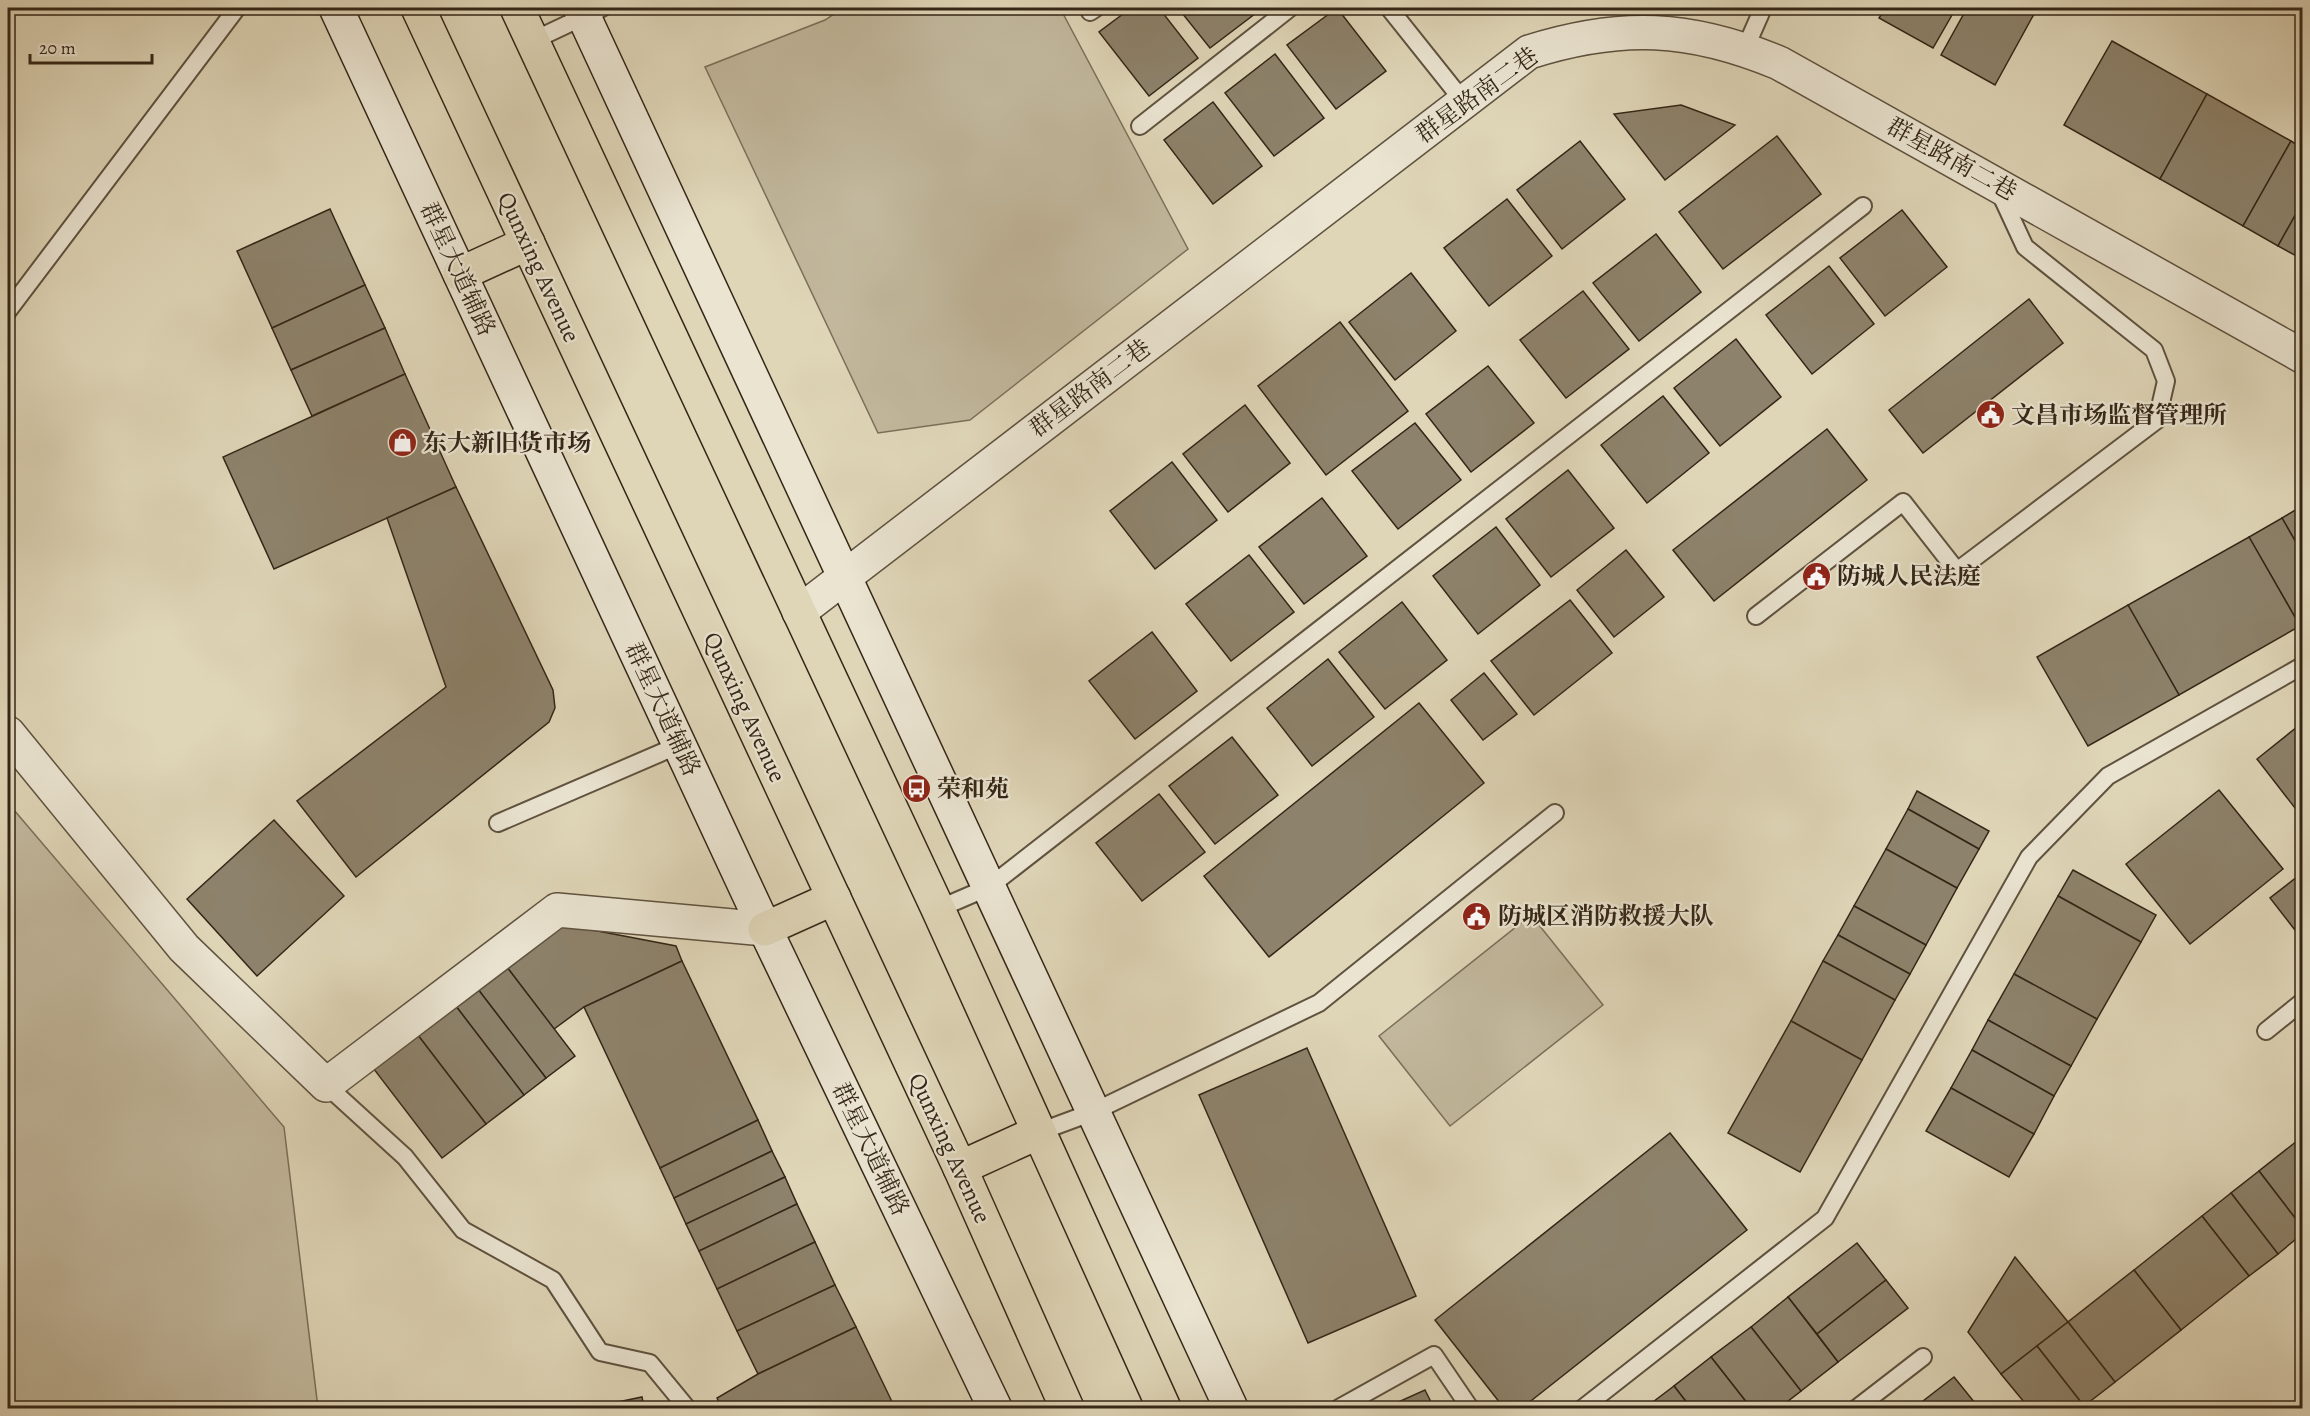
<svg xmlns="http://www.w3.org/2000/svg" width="2310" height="1416" font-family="Alegreya,'Noto Serif SC',serif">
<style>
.green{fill:#c2b89d;stroke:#7b6f5a;stroke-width:1.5}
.building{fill:#8d826b;stroke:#342617;stroke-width:1.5}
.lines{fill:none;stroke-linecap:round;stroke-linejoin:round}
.lane-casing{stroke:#5f523f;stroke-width:20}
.street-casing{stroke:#5f523f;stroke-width:36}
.secondary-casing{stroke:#342617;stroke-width:36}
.highway-casing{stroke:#342617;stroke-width:36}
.lane{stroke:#eae4d1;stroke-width:16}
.street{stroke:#eae4d1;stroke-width:33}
.secondary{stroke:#eae4d1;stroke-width:33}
.highway{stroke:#dfd6b8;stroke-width:33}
.labels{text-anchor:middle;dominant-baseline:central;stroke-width:4.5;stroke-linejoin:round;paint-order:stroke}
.street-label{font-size:24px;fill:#342617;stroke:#eae4d1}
.poi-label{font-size:24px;font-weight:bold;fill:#342617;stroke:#eae4d1;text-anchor:start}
</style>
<rect width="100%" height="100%" fill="#dfd6b8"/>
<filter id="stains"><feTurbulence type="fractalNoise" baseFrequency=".00333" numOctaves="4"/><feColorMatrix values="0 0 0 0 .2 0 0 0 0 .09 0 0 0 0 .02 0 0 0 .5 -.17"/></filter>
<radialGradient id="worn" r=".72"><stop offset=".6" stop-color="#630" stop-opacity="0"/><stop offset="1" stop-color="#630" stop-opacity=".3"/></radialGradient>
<!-- green -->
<g class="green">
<path d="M843,8H1060L1188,249L970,420L878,433L705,67L825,20Z"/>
<path d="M8,803L284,1127L318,1408H8Z"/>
<path d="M1531,915L1603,1005L1450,1126L1379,1036Z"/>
</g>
<!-- building -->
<g class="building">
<path d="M1131,8H1159L1198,58L1149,96L1099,32Z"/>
<path d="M1178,8H1257L1260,10L1210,48Z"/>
<path d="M1337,8L1386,71L1336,109L1287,45Z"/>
<path d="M1885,8H1956L1933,48L1879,18Z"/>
<path d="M1967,8H2022L2034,14L1995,85L1941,55Z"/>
<path d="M2112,41L2207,94L2160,179L2064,125Z"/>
<path d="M1275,54L1324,118L1274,156L1225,93Z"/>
<path d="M2207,94L2291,141L2243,226L2160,179Z"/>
<path d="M1213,102L1262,166L1213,204L1164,140Z"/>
<path d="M1681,105L1735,125L1665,180L1614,114Z"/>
<path d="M1777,136L1821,194L1723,269L1679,212Z"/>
<path d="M1580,141L1625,199L1562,249L1517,190Z"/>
<path d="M2291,141L2302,148V203L2278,246L2243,226Z"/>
<path d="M1507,199L1552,256L1489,306L1444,248Z"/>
<path d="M2302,203V259L2278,246Z"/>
<path d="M330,209L365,285L272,328L237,251Z"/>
<path d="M1902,210L1947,267L1885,316L1840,258Z"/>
<path d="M1656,234L1701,292L1639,341L1593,283Z"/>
<path d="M1829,266L1874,324L1812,374L1766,315Z"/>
<path d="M1411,273L1456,331L1395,380L1349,322Z"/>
<path d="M365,285L385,328L291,370L272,328Z"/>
<path d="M1583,291L1629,349L1566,398L1520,340Z"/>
<path d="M2029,299L2063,343L1923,453L1889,410Z"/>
<path d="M1340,322L1408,411L1326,475L1258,386Z"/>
<path d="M385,328L405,374L312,416L291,370Z"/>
<path d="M1736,339L1781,397L1720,446L1674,388Z"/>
<path d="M1488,366L1534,423L1471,472L1426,414Z"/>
<path d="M405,374L456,487L274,569L223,457Z"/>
<path d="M1663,396L1709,453L1647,503L1601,445Z"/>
<path d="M1245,405L1290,463L1228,512L1183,454Z"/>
<path d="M1415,423L1461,480L1398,529L1352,471Z"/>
<path d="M1827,429L1867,480L1714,601L1673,550Z"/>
<path d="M1172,462L1217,520L1155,569L1110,511Z"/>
<path d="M1568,470L1614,528L1551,577L1506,519Z"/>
<path d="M456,487L553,690L555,708L549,722L356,877L297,801L446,687L387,518Z"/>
<path d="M1322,498L1367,556L1304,604L1259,547Z"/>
<path d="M2302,506V553L2282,518Z"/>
<path d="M2282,518L2302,553V625L2300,626L2249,537Z"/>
<path d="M1496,527L1540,585L1478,634L1433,576Z"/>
<path d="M2249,537L2300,626L2179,695L2128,605Z"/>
<path d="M1626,550L1664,597L1614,637L1577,590Z"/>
<path d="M1249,555L1294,612L1231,661L1186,604Z"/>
<path d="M1570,600L1612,653L1534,715L1491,661Z"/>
<path d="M1402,602L1447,660L1385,709L1339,652Z"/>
<path d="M2128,605L2179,695L2088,746L2037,657Z"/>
<path d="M1152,632L1197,691L1135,739L1089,681Z"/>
<path d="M1328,659L1374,717L1312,766L1267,708Z"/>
<path d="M1484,673L1517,714L1483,740L1451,700Z"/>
<path d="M1419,703L1484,783L1269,957L1204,876Z"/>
<path d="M2302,723V817L2257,759Z"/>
<path d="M1232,737L1278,795L1215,844L1169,786Z"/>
<path d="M2219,790L2283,869L2190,944L2126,864Z"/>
<path d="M1917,791L1989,831L1979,849L1908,809Z"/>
<path d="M1159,794L1205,852L1142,901L1096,843Z"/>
<path d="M1908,809L1979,849L1957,888L1886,849Z"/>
<path d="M274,820L344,896L257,976L187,899Z"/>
<path d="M1886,849L1957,888L1926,945L1854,906Z"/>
<path d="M2073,870L2156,915L2141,942L2058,896Z"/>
<path d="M2302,873V939L2270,898Z"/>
<path d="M2058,896L2141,942L2097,1019L2014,974Z"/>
<path d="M1854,906L1926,945L1910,974L1838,935Z"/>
<path d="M556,923L676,946L682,961L584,1007L554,1029L503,962Z"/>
<path d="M1838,935L1910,974L1895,1000L1823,961Z"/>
<path d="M682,961L758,1120L660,1168L584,1007Z"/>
<path d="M1823,961L1895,1000L1862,1060L1791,1021Z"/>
<path d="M503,962L575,1056L546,1078L474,984Z"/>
<path d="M2014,974L2097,1019L2071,1066L1988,1020Z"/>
<path d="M474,984L546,1078L524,1095L452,1001Z"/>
<path d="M452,1001L524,1095L486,1124L414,1030Z"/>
<path d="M1988,1020L2071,1066L2054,1096L1972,1050Z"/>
<path d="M1791,1021L1862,1060L1800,1172L1728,1133Z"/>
<path d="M414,1030L486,1124L442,1158L370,1064Z"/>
<path d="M1307,1048L1416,1296L1308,1343L1199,1095Z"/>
<path d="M1972,1050L2054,1096L2034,1134L1951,1088Z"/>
<path d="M1951,1088L2034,1134L2009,1177L1926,1131Z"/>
<path d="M758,1120L772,1151L674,1198L660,1168Z"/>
<path d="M1670,1133L1747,1230L1522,1408H1504L1435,1320Z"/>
<path d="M2302,1137V1227L2259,1171Z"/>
<path d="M772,1151L785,1177L686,1224L674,1198Z"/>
<path d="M2259,1171L2302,1227V1234L2278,1254L2231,1193Z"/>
<path d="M785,1177L797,1204L699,1251L686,1224Z"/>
<path d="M2231,1193L2278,1254L2249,1276L2202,1216Z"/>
<path d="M797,1204L815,1242L717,1289L699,1251Z"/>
<path d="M2202,1216L2249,1276L2181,1330L2134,1270Z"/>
<path d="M815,1242L835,1285L737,1331L717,1289Z"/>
<path d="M1857,1243L1886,1280L1817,1334L1788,1297Z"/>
<path d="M2015,1257L2068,1322L2001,1374L1968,1332Z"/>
<path d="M2134,1270L2181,1330L2115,1382L2068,1322Z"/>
<path d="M1886,1280L1908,1308L1838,1362L1817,1334Z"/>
<path d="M835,1285L856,1327L758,1374L737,1331Z"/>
<path d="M1788,1297L1838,1362L1801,1391L1751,1327Z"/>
<path d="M2068,1322L2115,1382L2084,1406L2037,1346Z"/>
<path d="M856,1327L895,1408H722L717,1398L758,1374Z"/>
<path d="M1751,1327L1801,1391L1779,1408H1751L1711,1357Z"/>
<path d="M2037,1346L2084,1406L2080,1408H2029L2001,1374Z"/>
<path d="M1711,1357L1751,1408H1691L1674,1386Z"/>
<path d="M1954,1377L1979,1408H1914Z"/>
<path d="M1674,1386L1691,1408H1645Z"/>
<path d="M1425,1390L1434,1408H1385Z"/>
<path d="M642,1397L644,1408H589Z"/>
</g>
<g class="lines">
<defs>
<g id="lane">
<path d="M1389,8L1464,102"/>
<path d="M1090,12L1096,8"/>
<path d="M532,41L602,8"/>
<path d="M1745,49L1763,8"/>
<path d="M1140,126L1290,8"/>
<path d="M8,311L237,8"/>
<path d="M1756,616L1903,502L1957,571L2157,420L2166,381L2154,350L2025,247L1999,191"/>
<path d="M498,823L679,745"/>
<path d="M938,909L989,887L1863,206"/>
<path d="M2266,1031L2302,1002"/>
<path d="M326,1085L405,1157L463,1230L553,1280L600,1352L650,1363L687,1408"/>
<path d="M1039,1132L1093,1112L1319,1003L1555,813"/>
<path d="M1339,1408L1434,1355L1470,1408"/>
<path d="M1583,1408L1825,1218L2029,857L2108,776L2302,666"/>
<path d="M1857,1408L1923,1357"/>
</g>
<g id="street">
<path d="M799,612L1529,52C1621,23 1690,26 1779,63L2302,356"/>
<path d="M8,733L184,948L326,1085L557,910L765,929"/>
</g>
<g id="secondary">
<path d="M336,8L765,929L995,1408"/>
<path d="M580,8L1231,1408"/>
</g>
<g id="highway">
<path d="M418,8L960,1168L1067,1408"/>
<path d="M517,8L938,909L1164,1408"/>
<path d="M460,274L528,243"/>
<path d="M765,929L834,898"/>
<path d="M960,1168L1039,1132"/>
</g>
</defs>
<!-- lane casing -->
<use href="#lane" class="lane-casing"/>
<!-- street casing -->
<use href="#street" class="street-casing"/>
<!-- secondary casing -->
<use href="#secondary" class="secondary-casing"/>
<!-- highway casing -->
<use href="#highway" class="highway-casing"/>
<!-- lane -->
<use href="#lane" class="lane"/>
<!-- street -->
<use href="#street" class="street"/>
<!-- secondary -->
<use href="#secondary" class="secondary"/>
<!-- highway -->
<use href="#highway" class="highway"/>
</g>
<!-- icons -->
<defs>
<symbol id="civic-disc" viewBox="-11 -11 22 22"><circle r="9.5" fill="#8f2418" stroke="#eae4d1"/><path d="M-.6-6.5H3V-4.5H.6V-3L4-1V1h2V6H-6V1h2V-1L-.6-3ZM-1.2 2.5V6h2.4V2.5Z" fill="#fff"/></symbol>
<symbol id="shop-disc" viewBox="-11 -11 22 22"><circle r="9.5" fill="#8f2418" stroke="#eae4d1"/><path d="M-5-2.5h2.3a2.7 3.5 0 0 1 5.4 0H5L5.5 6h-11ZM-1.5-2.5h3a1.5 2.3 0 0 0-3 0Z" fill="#fff"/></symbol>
<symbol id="bus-disc" viewBox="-11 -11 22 22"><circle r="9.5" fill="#8f2418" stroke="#eae4d1"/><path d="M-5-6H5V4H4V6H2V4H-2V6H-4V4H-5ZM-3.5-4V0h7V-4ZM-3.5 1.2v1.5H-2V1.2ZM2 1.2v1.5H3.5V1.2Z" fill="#fff"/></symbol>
</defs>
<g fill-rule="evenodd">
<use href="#civic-disc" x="1974" y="398" width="33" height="33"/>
<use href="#shop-disc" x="386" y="426" width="33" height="33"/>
<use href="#civic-disc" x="1800" y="560" width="33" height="33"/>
<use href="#bus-disc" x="900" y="772" width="33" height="33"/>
<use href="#civic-disc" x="1460" y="900" width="33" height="33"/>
</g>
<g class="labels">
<!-- street labels -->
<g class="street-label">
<text transform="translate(1477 95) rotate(-36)">群星路南二巷</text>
<text transform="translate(1952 159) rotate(29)">群星路南二巷</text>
<text transform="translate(539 267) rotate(65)">Qunxing Avenue</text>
<text transform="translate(458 269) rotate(65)">群星大道辅路</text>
<text transform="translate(1090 388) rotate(-37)">群星路南二巷</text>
<text transform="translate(745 707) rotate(65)">Qunxing Avenue</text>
<text transform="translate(663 709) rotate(65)">群星大道辅路</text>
<text transform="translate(950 1148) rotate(65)">Qunxing Avenue</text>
<text transform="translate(871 1149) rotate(64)">群星大道辅路</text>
</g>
<!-- poi labels -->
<g class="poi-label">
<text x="2011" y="415">文昌市场监督管理所</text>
<text x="423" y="443">东大新旧货市场</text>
<text x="1837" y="576">防城人民法庭</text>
<text x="937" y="789">荣和苑</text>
<text x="1498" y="916">防城区消防救援大队</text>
</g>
</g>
<!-- margin -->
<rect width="2310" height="1416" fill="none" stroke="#dfd6b8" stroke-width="30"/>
<rect x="9" y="9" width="2292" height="1398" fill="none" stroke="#342617" stroke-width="3"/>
<rect x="15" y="15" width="2280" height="1386" fill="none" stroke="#342617" stroke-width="1.5"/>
<!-- scale -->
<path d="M30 54v9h122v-9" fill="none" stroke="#342617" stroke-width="3"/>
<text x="39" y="54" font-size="18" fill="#342617" stroke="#eae4d1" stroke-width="4.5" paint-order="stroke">20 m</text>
<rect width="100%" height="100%" filter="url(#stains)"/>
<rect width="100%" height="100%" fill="url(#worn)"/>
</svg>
